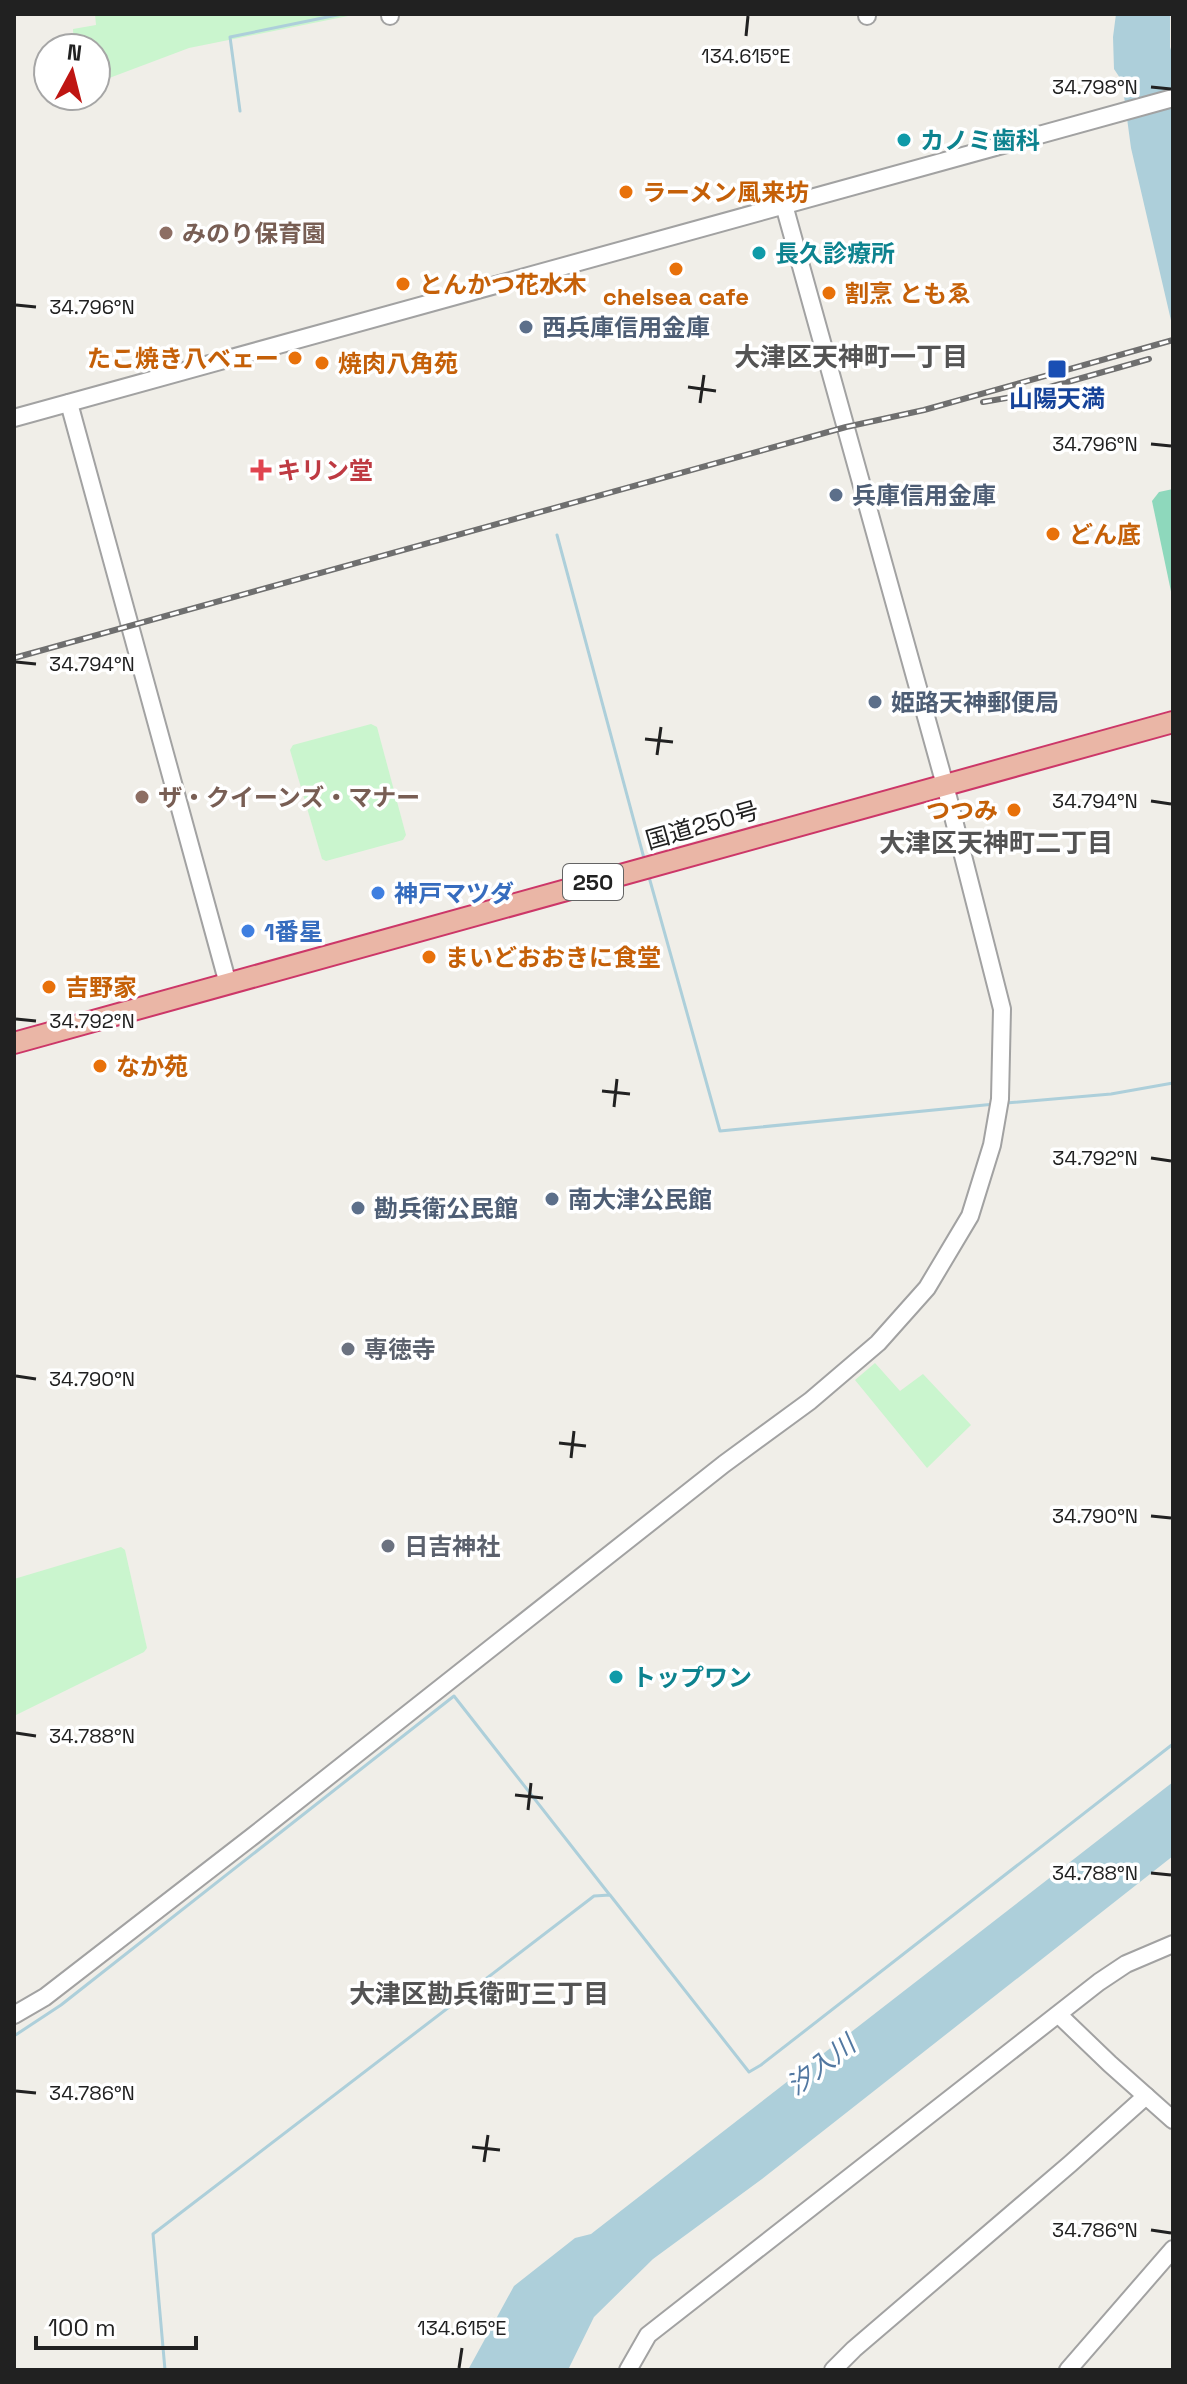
<svg xmlns="http://www.w3.org/2000/svg" width="1187" height="2384" font-family="'Space Grotesk','Noto Sans JP',sans-serif">
<style>
.park{fill:#caf5ce}
.pitch{fill:#8ed8bc}
.water{fill:#adcfda}
.lines{fill:none;stroke-linecap:round;stroke-linejoin:round}
.stream{stroke:#adcfda;stroke-width:3}
.tertiary-casing{stroke:#a2a2a2;stroke-width:20}
.trunk-casing{stroke:#cc3768;stroke-width:24}
.tertiary{stroke:#fff;stroke-width:16}
.trunk{stroke:#eab6a6;stroke-width:20}
.rail-casing{stroke:#6f6f6f;stroke-width:6}
.rail{stroke:#fff;stroke-width:3;stroke-dasharray:9;stroke-linecap:butt}
.ticks{fill:none;stroke:#212121;stroke-width:3}
.culture-dot{fill:#0f9aa8;stroke:#fff;stroke-width:3}
.food-dot{fill:#e8710a;stroke:#fff;stroke-width:3}
.education-dot{fill:#8d6e63;stroke:#fff;stroke-width:3}
.service-dot{fill:#5c6f8a;stroke:#fff;stroke-width:3}
.transit-dot{fill:#1a4fb4;stroke:#fff;stroke-width:3}
.health-dot{fill:#e0444e;stroke:#fff;stroke-width:3}
.shop-dot{fill:#3f7fe0;stroke:#fff;stroke-width:3}
.worship-dot{fill:#6b7280;stroke:#fff;stroke-width:3}
.labels{text-anchor:middle;dominant-baseline:central;stroke-width:7;stroke-linejoin:round;paint-order:stroke}
.shield{fill:#fff;stroke:#646464;stroke-width:2}
.shield-label{font-size:22px;font-weight:bold;fill:#212121}
.culture-label{font-size:24px;font-weight:bold;fill:#0d838f;stroke:#fff;text-anchor:start}
.food-label{font-size:24px;font-weight:bold;fill:#c56008;stroke:#fff;text-anchor:start}
.education-label{font-size:24px;font-weight:bold;fill:#785e54;stroke:#fff;text-anchor:start}
.service-label{font-size:24px;font-weight:bold;fill:#4e5e75;stroke:#fff;text-anchor:start}
.transit-label{font-size:24px;font-weight:bold;fill:#164399;stroke:#fff}
.health-label{font-size:24px;font-weight:bold;fill:#be3a42;stroke:#fff;text-anchor:start}
.street-label{font-size:24px;fill:#212121;stroke:#fff}
.shop-label{font-size:24px;font-weight:bold;fill:#366cbe;stroke:#fff;text-anchor:start}
.worship-label{font-size:24px;font-weight:bold;fill:#5b616d;stroke:#fff;text-anchor:start}
.neighbourhood-label{font-size:26px;font-weight:bold;fill:#545454;stroke:#fff}
.water-label{font-size:26px;font-style:italic;fill:#5278a1;stroke:#fff}
.ticks-label{font-size:20px;text-anchor:middle;fill:#212121;stroke:#fff;stroke-width:7;stroke-linejoin:round;paint-order:stroke}
</style>
<rect width="100%" height="100%" fill="#f0eee8"/>
<!-- park -->
<g class="park">
<path d="M95,14H348V16L189,48L96,83V48H74L73,29L96,25Z"/>
<path d="M371,724L377,727L406,835L403,840L326,861L322,859L290,750L293,745Z"/>
<path d="M875,1363L900,1391L923,1374L971,1425L927,1468L855,1380Z"/>
<path d="M121,1547L125,1550L147,1648L144,1652L14,1716V1579Z"/>
</g>
<!-- pitch -->
<path class="pitch" d="M1173,489V601L1152,501L1159,492Z"/>
<!-- water -->
<g class="water">
<path d="M1116,14H1170V47L1173,56V329L1131,148L1122,81L1114,69L1113,37Z"/>
<path d="M1173,1782V1856L762,2179L653,2259L594,2317L568,2370H468L514,2286L575,2238L591,2234Z"/>
</g>
<g class="lines">
<!-- stream -->
<g class="stream">
<path d="M240,111L230,37L342,14"/>
<path d="M557,535L645,862"/>
<path d="M649,877L720,1131L995,1104"/>
<path d="M1006,1103L1111,1094L1173,1083"/>
<path d="M14,2036L61,2005L454,1696L609,1894"/>
<path d="M165,2370L153,2234L594,1896L610,1895L749,2072L761,2065L1173,1744"/>
</g>
<defs>
<g id="tertiary">
<path d="M390,14V16"/>
<path d="M867,14V16"/>
<path d="M69,403L228,984"/>
<path d="M14,418L1173,98"/>
<path d="M14,2015L45,1997L253,1836L724,1464L810,1401L878,1343L927,1288L970,1216L992,1145L1000,1099L1002,1009L945,785L784,205"/>
<path d="M1059,2015L1110,2064L1173,2120"/>
<path d="M628,2370L648,2335L1099,1982L1126,1964L1173,1944"/>
<path d="M833,2370L854,2349L1070,2164L1146,2096"/>
<path d="M1068,2370L1173,2249"/>
</g>
<path id="trunk" d="M14,1043L1173,722"/>
</defs>
<!-- tertiary casing -->
<use href="#tertiary" class="tertiary-casing"/>
<!-- trunk casing -->
<use href="#trunk" class="trunk-casing"/>
<!-- tertiary -->
<use href="#tertiary" class="tertiary"/>
<!-- trunk -->
<use href="#trunk" class="trunk"/>
<defs>
<g id="rail">
<path d="M983,402L1018,396L1149,359"/>
<path d="M14,658L846,427L924,410L1173,340"/>
</g>
</defs>
<!-- rail casing -->
<use href="#rail" class="rail-casing"/>
<!-- rail -->
<use href="#rail" class="rail"/>
</g>
<!-- ticks -->
<path class="ticks" d="M746,36L748,16M1151,87L1171,89M16,305L36,307M688,387L716,391M700,403L704,375M1151,444L1171,446M16,662L36,664M645,739L673,742M657,755L661,727M1151,801L1171,804M16,1019L36,1021M602,1091L630,1094M614,1107L617,1079M1151,1158L1171,1161M16,1376L36,1379M559,1443L586,1446M571,1458L574,1431M1151,1516L1171,1518M16,1733L36,1736M515,1795L543,1798M528,1810L531,1783M1151,1873L1171,1875M16,2091L36,2093M472,2147L500,2150M484,2162L488,2135M1151,2230L1171,2233M459,2368L462,2348"/>
<!-- markers -->
<g class="culture-dot">
<circle cx="904" cy="140" r="8"/>
<circle cx="759" cy="253" r="8"/>
<circle cx="616" cy="1677" r="8"/>
</g>
<g class="food-dot">
<circle cx="626" cy="192" r="8"/>
<circle cx="676" cy="269" r="8"/>
<circle cx="403" cy="284" r="8"/>
<circle cx="829" cy="293" r="8"/>
<circle cx="295" cy="358" r="8"/>
<circle cx="322" cy="363" r="8"/>
<circle cx="1053" cy="534" r="8"/>
<circle cx="1014" cy="810" r="8"/>
<circle cx="429" cy="957" r="8"/>
<circle cx="49" cy="987" r="8"/>
<circle cx="100" cy="1066" r="8"/>
</g>
<g class="education-dot">
<circle cx="166" cy="233" r="8"/>
<circle cx="142" cy="797" r="8"/>
</g>
<g class="service-dot">
<circle cx="526" cy="327" r="8"/>
<circle cx="836" cy="495" r="8"/>
<circle cx="875" cy="702" r="8"/>
<circle cx="552" cy="1199" r="8"/>
<circle cx="358" cy="1208" r="8"/>
</g>
<rect class="transit-dot" x="1047" y="359" width="20" height="20" rx="4"/>
<path class="health-dot" d="M257 458h8v8h8v8h-8v8h-8v-8h-8v-8h8z"/>
<g class="shop-dot">
<circle cx="378" cy="893" r="8"/>
<circle cx="248" cy="931" r="8"/>
</g>
<g class="worship-dot">
<circle cx="348" cy="1349" r="8"/>
<circle cx="388" cy="1546" r="8"/>
</g>
<g class="labels">
<!-- shield labels -->
<rect class="shield" x="563" y="864" width="60" height="36" rx="6"/>
<g class="shield-label">
<text x="593" y="882">250</text>
</g>
<!-- culture labels -->
<g class="culture-label">
<text x="920" y="140">カノミ歯科</text>
<text x="775" y="253">長久診療所</text>
<text x="632" y="1677">トップワン</text>
</g>
<!-- food labels -->
<g class="food-label">
<text x="642" y="192">ラーメン風来坊</text>
<text x="419" y="284">とんかつ花水木</text>
<text x="845" y="293">割烹 ともゑ</text>
<text x="676" y="296" text-anchor="middle">chelsea cafe</text>
<text x="279" y="358" text-anchor="end">たこ焼き八ベェー</text>
<text x="338" y="363">焼肉八角苑</text>
<text x="1069" y="534">どん底</text>
<text x="998" y="810" text-anchor="end">つつみ</text>
<text x="445" y="957">まいどおおきに食堂</text>
<text x="65" y="987">吉野家</text>
<text x="116" y="1066">なか苑</text>
</g>
<!-- education labels -->
<g class="education-label">
<text x="182" y="233">みのり保育園</text>
<text x="158" y="797">ザ・クイーンズ・マナー</text>
</g>
<!-- service labels -->
<g class="service-label">
<text x="542" y="327">西兵庫信用金庫</text>
<text x="852" y="495">兵庫信用金庫</text>
<text x="891" y="702">姫路天神郵便局</text>
<text x="568" y="1199">南大津公民館</text>
<text x="374" y="1208">勘兵衛公民館</text>
</g>
<!-- transit labels -->
<g class="transit-label">
<text x="1057" y="398">山陽天満</text>
</g>
<!-- health labels -->
<g class="health-label">
<text x="277" y="470">キリン堂</text>
</g>
<!-- street labels -->
<g class="street-label">
<text transform="translate(702 825) rotate(-16)">国道250号</text>
</g>
<!-- shop labels -->
<g class="shop-label">
<text x="394" y="893">神戸マツダ</text>
<text x="264" y="931">1番星</text>
</g>
<!-- worship labels -->
<g class="worship-label">
<text x="364" y="1349">専徳寺</text>
<text x="404" y="1546">日吉神社</text>
</g>
<!-- neighbourhood labels -->
<g class="neighbourhood-label">
<text x="851" y="357">大津区天神町一丁目</text>
<text x="996" y="843">大津区天神町二丁目</text>
<text x="479" y="1994">大津区勘兵衛町三丁目</text>
</g>
<!-- water labels -->
<g class="water-label">
<text transform="translate(821 2065) rotate(-38)">汐入川</text>
</g>
</g>
<g class="ticks-label">
<text x="746" y="63">134.615°E</text>
<text x="1095" y="94">34.798°N</text>
<text x="92" y="314">34.796°N</text>
<text x="1095" y="451">34.796°N</text>
<text x="92" y="671">34.794°N</text>
<text x="1095" y="808">34.794°N</text>
<text x="92" y="1028">34.792°N</text>
<text x="1095" y="1165">34.792°N</text>
<text x="92" y="1386">34.790°N</text>
<text x="1095" y="1523">34.790°N</text>
<text x="92" y="1743">34.788°N</text>
<text x="1095" y="1880">34.788°N</text>
<text x="92" y="2100">34.786°N</text>
<text x="1095" y="2237">34.786°N</text>
<text x="462" y="2335">134.615°E</text>
</g>
<!-- border -->
<rect width="1187" height="2384" fill="none" stroke="#212121" stroke-width="32"/>
<!-- north arrow -->
<g transform="translate(72 72) rotate(7)"><circle r="38" fill="#ffffff" stroke="#a6a6a6" stroke-width="2"/>
<path d="M0-6L14 30L0 20L-14 30Z" fill="#bf1512"/>
<text y="-12" font-size="22" font-weight="bold" text-anchor="middle" fill="#212121">N</text>
</g>
<!-- scale -->
<path d="M36 2336v12h160v-12" fill="none" stroke="#212121" stroke-width="4"/>
<text x="48" y="2336" font-size="24" fill="#212121" stroke="#ffffff" stroke-width="6" paint-order="stroke">100 m</text>
</svg>
